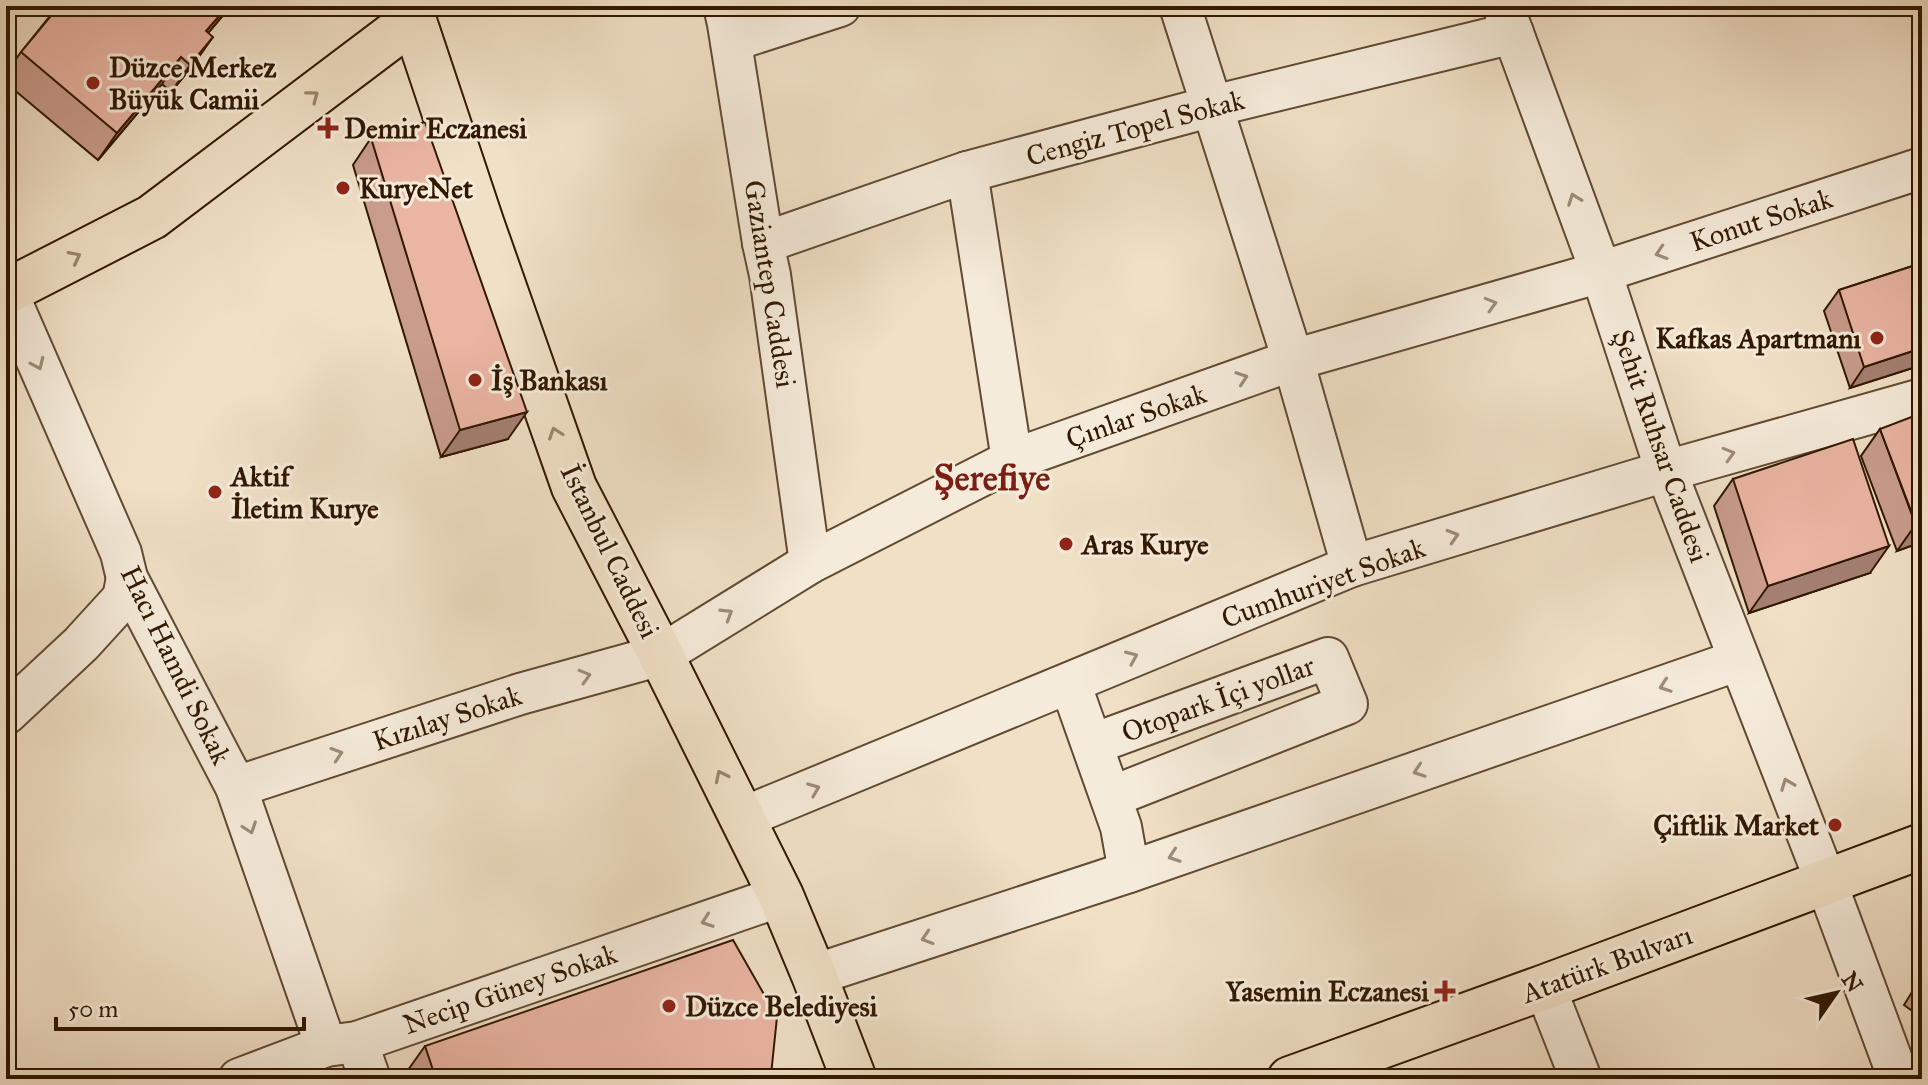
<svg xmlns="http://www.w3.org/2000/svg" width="1928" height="1085" font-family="'IM FELL Great Primer',serif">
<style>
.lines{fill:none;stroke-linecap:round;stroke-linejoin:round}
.minor-casing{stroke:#614a32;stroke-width:44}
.major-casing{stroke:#311800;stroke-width:48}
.minor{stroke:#f5ebda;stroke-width:40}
.major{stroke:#f0e0c6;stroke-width:44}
.wall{fill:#c99c8c;stroke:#311800;stroke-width:2}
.shaded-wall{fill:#a47f72;stroke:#311800;stroke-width:2}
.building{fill:#eab5a3;stroke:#311800;stroke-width:2}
.oneway{stroke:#9a866d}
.oneway2{stroke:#9d8c78}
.poi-dot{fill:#8f2418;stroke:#f5ebda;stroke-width:3}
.labels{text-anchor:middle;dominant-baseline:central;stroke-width:6;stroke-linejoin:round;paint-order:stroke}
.poi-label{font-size:28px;font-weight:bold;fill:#311800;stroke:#f5ebda;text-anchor:start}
.street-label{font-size:28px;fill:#311800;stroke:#f5ebda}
.district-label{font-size:36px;font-weight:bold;fill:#7a1f14;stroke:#f5ebda}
</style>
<rect width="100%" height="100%" fill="#f0e0c6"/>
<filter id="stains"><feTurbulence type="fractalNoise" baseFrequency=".0025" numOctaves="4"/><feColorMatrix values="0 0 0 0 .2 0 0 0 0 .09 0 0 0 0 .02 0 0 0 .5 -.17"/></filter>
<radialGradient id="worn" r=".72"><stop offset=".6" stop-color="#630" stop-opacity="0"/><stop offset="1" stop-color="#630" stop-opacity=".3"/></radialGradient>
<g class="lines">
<defs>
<g id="minor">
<path d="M724,6L728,24L763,243L770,275L810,563"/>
<path d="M1180,6L1293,360L1352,566"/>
<path d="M1503,6L1601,272L1666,471L1826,882L1899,1079"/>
<path d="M731,41L840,6"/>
<path d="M967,172L1012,460"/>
<path d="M763,243L967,172L1213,106L1513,33"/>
<path d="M7,292L121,553L127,578L236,787L326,1046"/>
<path d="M1070,683L1121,827L1129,872"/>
<path d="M6,714L81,644L123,598L127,578"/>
<path d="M1093,744L1328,658L1347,704L1111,797"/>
<path d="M236,787L520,694L661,655L810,563L1012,460L1293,360L1601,272L1922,168"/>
<path d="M742,818L1352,566L1666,471L1922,399"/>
<path d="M814,975L1129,872L1739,660"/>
<path d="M1545,987L1581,1079"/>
<path d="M357,1042L370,1079"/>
<path d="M239,1079L326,1046L357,1042L781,896"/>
</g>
<g id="major">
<path d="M409,6L481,222L574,487L661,655L781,896L814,975L854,1079"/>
<path d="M6,292L152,217L413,20"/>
<path d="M1290,1079L1545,987L1922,846"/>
</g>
</defs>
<!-- minor casing -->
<use href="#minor" class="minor-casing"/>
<!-- major casing -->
<use href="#major" class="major-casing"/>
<!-- minor -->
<use href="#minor" class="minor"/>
<!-- major -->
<use href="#major" class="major"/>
</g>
<!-- wall -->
<g class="wall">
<path d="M58,6H231L208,33L194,64L171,92L162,84L98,160L6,83V73L21,52Z"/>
<path d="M371,138L508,439L441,457L353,165Z"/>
<path d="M1922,263V365L1850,388L1824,311L1839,290Z"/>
<path d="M1880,429L1922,542L1897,551L1861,456Z"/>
<path d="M1733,479L1870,573L1749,613L1714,506Z"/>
<path d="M1922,976V1018L1904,1005Z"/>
<path d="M425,1046L768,1079H408L406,1073Z"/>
</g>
<!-- shaded-wall -->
<g class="shaded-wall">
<path d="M228,6H231L187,58L206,31Z"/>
<path d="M213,37L194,64L171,92L190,65Z"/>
<path d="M181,57L162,84L98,160L117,133Z"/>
<path d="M1922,348V365L1850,388L1864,367Z"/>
<path d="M527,412L508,439L441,457L460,430Z"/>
<path d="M1922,522V542L1897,551L1916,524Z"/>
<path d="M1889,546L1870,573L1749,613L1768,586Z"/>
</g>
<!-- building -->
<g class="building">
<path d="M59,6H228L206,31L213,37L190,65L181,57L117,133L21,52Z"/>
<path d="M425,122L527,412L460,430L371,138Z"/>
<path d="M1922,263V348L1864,367L1839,290Z"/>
<path d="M1922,413V522L1916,524L1880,429Z"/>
<path d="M1853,439L1889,546L1768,586L1733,479Z"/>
<path d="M733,940L777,1017L771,1075L759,1079H436L425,1046Z"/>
</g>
<!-- one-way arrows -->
<defs><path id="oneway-chevron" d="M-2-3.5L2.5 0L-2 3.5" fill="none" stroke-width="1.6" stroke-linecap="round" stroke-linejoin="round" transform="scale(2)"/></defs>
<g class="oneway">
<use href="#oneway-chevron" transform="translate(313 96) rotate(-37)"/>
<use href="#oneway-chevron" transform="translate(75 257) rotate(-27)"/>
<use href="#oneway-chevron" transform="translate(555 433) rotate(-109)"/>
<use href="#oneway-chevron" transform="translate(721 776) rotate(-116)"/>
</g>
<g class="oneway2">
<use href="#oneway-chevron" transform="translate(1574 199) rotate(-110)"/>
<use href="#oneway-chevron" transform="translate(1661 253) rotate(162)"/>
<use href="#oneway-chevron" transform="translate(1491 304) rotate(-16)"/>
<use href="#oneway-chevron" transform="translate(38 364) rotate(66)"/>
<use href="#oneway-chevron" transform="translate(1242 378) rotate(-19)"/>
<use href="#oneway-chevron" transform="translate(1729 454) rotate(-16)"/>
<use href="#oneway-chevron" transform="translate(1453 536) rotate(-17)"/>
<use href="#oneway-chevron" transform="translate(727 614) rotate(-32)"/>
<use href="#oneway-chevron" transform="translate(1132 657) rotate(-23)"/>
<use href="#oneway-chevron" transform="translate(585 676) rotate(-16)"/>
<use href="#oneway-chevron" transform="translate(1665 686) rotate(161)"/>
<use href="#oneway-chevron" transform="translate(337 754) rotate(-18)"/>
<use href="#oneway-chevron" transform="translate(1419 771) rotate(161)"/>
<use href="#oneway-chevron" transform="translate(1787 784) rotate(-111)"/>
<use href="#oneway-chevron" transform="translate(814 789) rotate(-22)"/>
<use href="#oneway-chevron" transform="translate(250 828) rotate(71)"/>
<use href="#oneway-chevron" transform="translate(1174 856) rotate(161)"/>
<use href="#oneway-chevron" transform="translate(707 921) rotate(161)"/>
<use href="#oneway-chevron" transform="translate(927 938) rotate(162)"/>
</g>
<!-- markers -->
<g class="poi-dot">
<circle cx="93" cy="83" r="8"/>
<path d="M324 116h8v8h8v8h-8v8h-8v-8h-8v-8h8z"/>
<circle cx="343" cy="188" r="8"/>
<circle cx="1877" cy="338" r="8"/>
<circle cx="475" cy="380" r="8"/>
<circle cx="215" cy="492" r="8"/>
<circle cx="1066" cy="544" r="8"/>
<circle cx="1835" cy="825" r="8"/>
<path d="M1441 979h8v8h8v8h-8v8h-8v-8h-8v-8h8z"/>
<circle cx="669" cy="1006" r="8"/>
</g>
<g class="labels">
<!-- poi labels -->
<g class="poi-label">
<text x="109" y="67">Düzce Merkez<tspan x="109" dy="32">Büyük Camii</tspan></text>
<text x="344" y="128">Demir Eczanesi</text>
<text x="359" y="188">KuryeNet</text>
<text x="1861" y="338" text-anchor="end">Kafkas Apartmanı</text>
<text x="491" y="380">İş Bankası</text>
<text x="231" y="476">Aktif<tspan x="231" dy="32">İletim Kurye</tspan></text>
<text x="1082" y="544">Aras Kurye</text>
<text x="1819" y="825" text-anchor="end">Çiftlik Market</text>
<text x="1429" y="991" text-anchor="end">Yasemin Eczanesi</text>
<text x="685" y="1006">Düzce Belediyesi</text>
</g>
<!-- street labels -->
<g class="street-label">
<text transform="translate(1135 128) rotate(-15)">Cengiz Topel Sokak</text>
<text transform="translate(1761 220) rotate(-18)">Konut Sokak</text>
<text transform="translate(770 284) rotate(81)">Gaziantep Caddesi</text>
<text transform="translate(1136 416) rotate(-19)">Çınlar Sokak</text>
<text transform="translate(1661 446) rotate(71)">Şehit Ruhsar Caddesi</text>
<text transform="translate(610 551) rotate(64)">İstanbul Caddesi</text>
<text transform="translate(1323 583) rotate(-20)">Cumhuriyet Sokak</text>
<text transform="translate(176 665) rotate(64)">Hacı Hamdi Sokak</text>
<text transform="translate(1218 699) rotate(-20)">Otopark İçi yollar</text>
<text transform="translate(447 718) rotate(-18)">Kızılay Sokak</text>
<text transform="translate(1607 964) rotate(-20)">Atatürk Bulvarı</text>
<text transform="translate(510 989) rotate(-19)">Necip Güney Sokak</text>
</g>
<!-- district labels -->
<g class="district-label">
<text x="992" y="478">Şerefiye</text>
</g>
</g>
<!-- margin -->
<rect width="1928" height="1085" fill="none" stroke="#f0e0c6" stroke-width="32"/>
<rect x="8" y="8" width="1912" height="1069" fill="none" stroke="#311800" stroke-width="4"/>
<rect x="16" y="16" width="1896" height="1053" fill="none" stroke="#311800" stroke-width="2"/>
<!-- north arrow -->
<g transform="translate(1836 993) rotate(56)" stroke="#f5ebda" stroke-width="6" paint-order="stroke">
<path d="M0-6L14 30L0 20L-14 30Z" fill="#311800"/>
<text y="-12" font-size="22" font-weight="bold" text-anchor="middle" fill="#311800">N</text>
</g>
<!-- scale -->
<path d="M56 1017v12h248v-12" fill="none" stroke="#311800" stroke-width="4"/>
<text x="68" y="1017" font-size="24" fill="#311800" stroke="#f5ebda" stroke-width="6" paint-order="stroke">50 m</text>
<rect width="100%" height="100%" filter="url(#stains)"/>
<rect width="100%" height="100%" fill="url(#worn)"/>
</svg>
